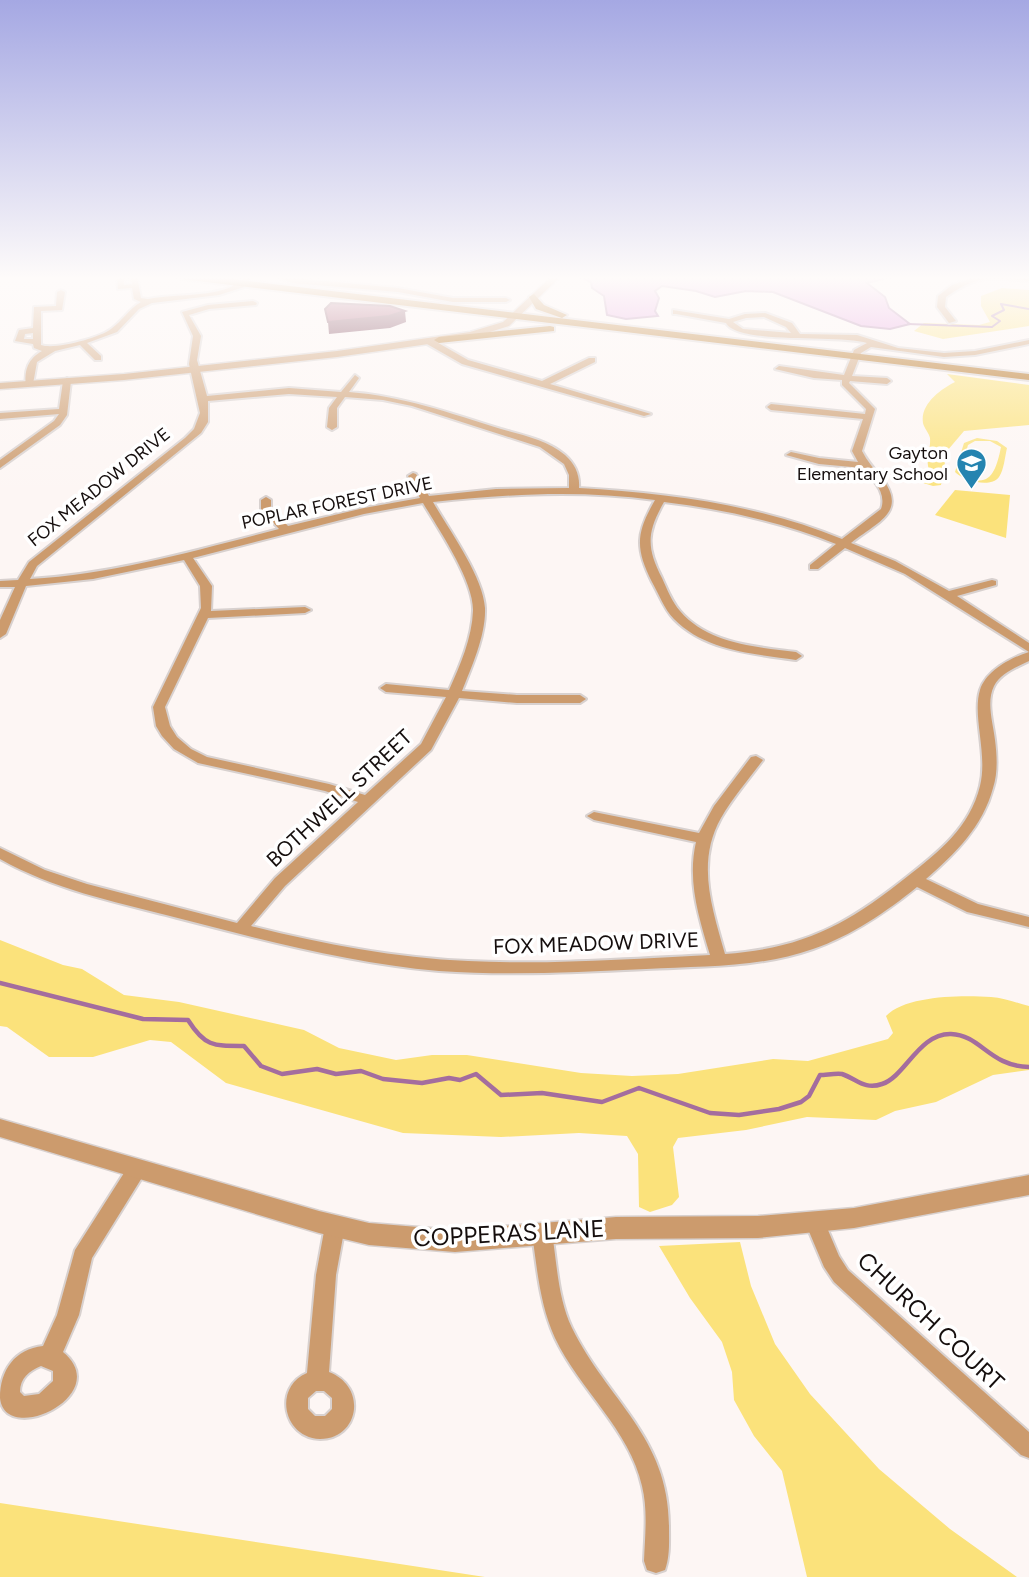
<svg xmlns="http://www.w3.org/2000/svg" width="1029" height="1577" font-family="Figtree,sans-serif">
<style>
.green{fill:#fbe27b;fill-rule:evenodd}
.water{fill:#e296dc;stroke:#a46d9e;stroke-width:2}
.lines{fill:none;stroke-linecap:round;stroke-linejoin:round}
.stream-far1{stroke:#a46d9e;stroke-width:2}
.stream{stroke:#a46d9e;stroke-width:4.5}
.minor-casing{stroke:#d8d1cf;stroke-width:4}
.tertiary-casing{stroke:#d8d1cf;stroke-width:3}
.secondary-casing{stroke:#d8d1cf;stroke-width:4}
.minor{fill:#cc9b6d;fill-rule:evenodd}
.tertiary{fill:#cc9b6d;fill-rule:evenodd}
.secondary{fill:#b26c14;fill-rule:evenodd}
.shaded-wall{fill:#68273e}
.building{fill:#943858;stroke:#68273e;stroke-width:2}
.labels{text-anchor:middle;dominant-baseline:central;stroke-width:7;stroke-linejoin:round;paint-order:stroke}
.far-poi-label{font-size:18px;fill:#150e0d;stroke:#fff;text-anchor:end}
.far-street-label{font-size:18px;fill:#150e0d;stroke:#fff}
.street-label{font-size:21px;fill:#150e0d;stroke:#fff}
.near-street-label{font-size:24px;fill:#150e0d;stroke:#fff}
</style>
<rect width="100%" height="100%" fill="#fdf6f4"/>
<!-- green -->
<g class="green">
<path d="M1002,288L1029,290V326L943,339L914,331L924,323L979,325L990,322L981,306V296Z"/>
<path d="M947,374L1029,385V425L964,431L947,451L941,485L933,486L920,482L929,470C925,456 931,451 930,438C929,433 924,428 923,423C920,404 941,389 955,382Z"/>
<path d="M977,438L997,441L1007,448C1005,456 1004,470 999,477C990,489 963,480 955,472L964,443ZM975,441H990L1001,447C996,472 989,492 960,473L968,445Z"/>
<path d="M955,490L1010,495L1006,538L935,515Z"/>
<path d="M0,940L63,965L82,969L124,995L179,1002L304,1030L339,1048L396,1060L432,1055H467L581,1073L632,1076L678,1074L773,1059L808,1061L888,1039L893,1033L886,1016C906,995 963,995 991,997C1004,998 1017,1003 1029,1006V1070L993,1075L936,1102L895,1111L876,1120L807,1117L746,1130L678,1138L673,1147L679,1197L672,1205L650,1212L639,1207L638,1154L627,1136L579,1133L501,1137L403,1133L226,1083L171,1042L150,1040L93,1057H49L7,1027L0,1026Z"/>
<path d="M740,1242L751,1286L775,1344L810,1394L879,1469L950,1529L1017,1577H807L782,1471L754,1436L734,1400L732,1372L722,1342L690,1298L659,1246Z"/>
<path d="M0,1503L485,1577H0Z"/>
</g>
<!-- water -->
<path class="water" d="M578,276H895L867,283L885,297L889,308L910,324L890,329L861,326L773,292L746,291L715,297L696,291L662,286L655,291L659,298L655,311L658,316L626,319L607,315L604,296L592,288L591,282Z"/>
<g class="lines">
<!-- stream-far1 -->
<path class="stream-far1" d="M908,324L992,327L1000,321L992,316L1004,310L1001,304L1029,309"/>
<!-- stream -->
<path class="stream" d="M0,983L143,1019L188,1020C205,1047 214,1046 244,1046L261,1066L282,1074L317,1069L336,1074L361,1071L383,1079L422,1083L449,1078L460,1080L476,1074L501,1095L542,1093L602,1102L639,1088L710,1113L739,1115L779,1109L801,1102L809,1096L820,1075C826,1075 836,1073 842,1074C857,1079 864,1090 882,1084C905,1077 919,1033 951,1034C981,1035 989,1066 1029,1067"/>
<defs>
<g id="minor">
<path d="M117,276H137L141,298L148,299C173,294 201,297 226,289C239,284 242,276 256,276L244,284V287L219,295L152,303L139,309L117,332L87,343L101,356V360H95L80,345L55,351L37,362L33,384L26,386C24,370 28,359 42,351L34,348L33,344L15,341L19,330L33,328L34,307L56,306L57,292L61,290L65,292L62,310L41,311V345C55,350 99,338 111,329C122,321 129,309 141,302L134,299L132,288L118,289ZM124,279H131L132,284L124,285ZM33,333V339H24L25,334Z"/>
<path d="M273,276L398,288L453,298H506L510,300L506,302H453L398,292L293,283Z"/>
<path d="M978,276L1029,277V281C992,278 978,274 946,297L945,307L956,321L949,323L937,307L938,296L952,285Z"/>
<path d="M253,301L257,303L256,305L209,309L189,315L201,336L197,360L207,396L289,388L341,392L355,375L359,378L349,392C402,396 450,413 501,429C522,435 548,440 565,455C575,464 580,475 579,488C668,493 760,505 842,539L881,509C887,492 873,480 863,468L819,464L786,455L791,452L819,458L858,462L852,451L863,419L771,410L767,407L771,404L865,414L866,409L842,385V380L814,378L775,369L779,366L844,375L854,350L867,343C840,334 738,345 726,323L676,314H673V310L729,319L745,314L765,313L792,323L800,334L857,335L898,348L944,353L975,351L1029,340V344L975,355L944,357L871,347L861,353L852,376L887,378L891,381L887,384L850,381L849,383L875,409L862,451C867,461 874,469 881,477C909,512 877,522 851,543L895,561L949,591L992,580L996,581V585L957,596L1029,643V652L905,574L845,548L818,569H810V565L836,544C782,522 722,509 664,502C647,532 646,547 662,578C667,589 672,602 680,611C708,644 757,647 796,652L802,656L796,660C755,654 705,651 674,619C664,609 659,594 652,582C635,548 636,533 655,500C580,490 507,494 433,502C449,530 483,576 485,608C486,635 472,666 462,691L517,695H580L586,699L580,703H517L459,698L431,750L285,886L251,926C322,944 395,958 468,961C548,965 629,959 710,955C699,918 687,881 696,842L594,820L587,816L594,812L699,833L714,806L751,757L756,756L763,760C749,779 733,797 721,818C696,862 712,908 725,954C805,948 848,924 908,876C939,852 970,827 980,786C988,754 972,716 980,690C986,671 1010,658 1029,652V661C1017,667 1001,673 994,686C986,702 993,723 995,740C997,756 998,773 993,788C983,826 955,854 926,879L978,904L1029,917V927L967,912L917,887C886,912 851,936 813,949C759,968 702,966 646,969C577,972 508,976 439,971C348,963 259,939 170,916C112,901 53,889 0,859V848L45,870L87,884L237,923L275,878L358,802L325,791L198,763L174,749L162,736L156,726L153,707L201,608L200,586L184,560L93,579L26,586L6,634L0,638V620L15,587H0V581L18,580L29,562L185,438L194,429L200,413L189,364L193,336L182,312L208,305ZM764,317L786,327L791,333L743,329L733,322L746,318ZM289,394L337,397L329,408L327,427L332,430L337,427V408L345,397L383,400L412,406L540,447L564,464L569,475V488L496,489L429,496L416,474L413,473L408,476L420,498L364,508L288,526L271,508V500L266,497L261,500V509L279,529C197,550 115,574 30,579L37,566L201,433L208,422V401ZM423,503C439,530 474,581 473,611C472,638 460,666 449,690L386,684L380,688L386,692L446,697L421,744L365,795L329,784L207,757L191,749L177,737L170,726L165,707L208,618L305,613L311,610L305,607L211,611L212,586L193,558L364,514Z"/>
<path d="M427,340H433L468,360L542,381L589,358H595V362L550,384L651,414L644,416L462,364L427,344Z"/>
<path d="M67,378L71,381L67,415L60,425L0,468V460L54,421L59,414L0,419V413L59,409L63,381Z"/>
<path d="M138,1160L145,1162L148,1168L92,1258L79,1315L63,1352C115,1395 5,1447 0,1398C0,1370 15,1349 43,1346L57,1315L75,1250L131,1162ZM41,1366L53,1371V1381L39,1394L24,1396L20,1392C20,1378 29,1371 41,1366Z"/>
<path d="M815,1214L822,1216L839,1256L848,1270L1029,1432V1458L1021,1455L834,1282L824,1267L805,1222L808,1216Z"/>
<path d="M335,1218L342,1220L345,1226L336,1275L329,1372C368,1387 359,1439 320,1439C283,1438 273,1387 307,1373L316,1275L325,1226L328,1220ZM316,1391H324L332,1398V1409L325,1416H315L308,1409V1398Z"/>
<path d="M542,1224L549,1227L552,1233C557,1264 558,1299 572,1328C608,1401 669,1437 669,1527C669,1541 670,1556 665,1570L656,1573L647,1570L644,1561C645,1536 648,1510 642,1486C630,1430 579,1389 555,1338C540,1305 537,1269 532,1233L535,1227Z"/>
</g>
<g id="tertiary">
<path d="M552,276H561L509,326L471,338L337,357L124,380L0,389V383L124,374L337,351L470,332L503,322Z"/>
<path d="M0,1119L319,1211L369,1223L455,1230L616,1217L758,1216L854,1208L1029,1175V1195L854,1228L758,1238L616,1239L455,1252L369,1245L319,1233L0,1137Z"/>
</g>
<g id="secondary">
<path d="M176,276H206L1029,374V380L181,279Z"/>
<path d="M534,294L544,305L567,315L562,318L536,309L529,297Z"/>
<path d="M550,326L554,327V331L439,343L434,340L439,337Z"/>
</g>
</defs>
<!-- minor casing -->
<use href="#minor" class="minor-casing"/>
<!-- tertiary casing -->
<use href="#tertiary" class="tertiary-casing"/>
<!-- secondary casing -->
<use href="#secondary" class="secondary-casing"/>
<!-- minor -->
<use href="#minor" class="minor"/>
<!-- tertiary -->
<use href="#tertiary" class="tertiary"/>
<!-- secondary -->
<use href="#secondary" class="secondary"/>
</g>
<!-- shaded-wall -->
<path class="shaded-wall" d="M405,311L406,322L390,328L329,334L328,322Z"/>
<!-- building -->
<path class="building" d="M331,303L390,306L405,311L389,316L328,322L325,309Z"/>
<!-- sky -->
<linearGradient id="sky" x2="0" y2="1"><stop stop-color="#a5a8e3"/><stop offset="0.56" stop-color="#fefbfa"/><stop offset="1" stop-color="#fefbfa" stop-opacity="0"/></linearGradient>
<rect width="1029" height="497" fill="url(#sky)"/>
<!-- icons -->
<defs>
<symbol id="school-pin" viewBox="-11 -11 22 30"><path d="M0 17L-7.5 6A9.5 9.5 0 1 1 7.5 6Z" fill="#2584b0" stroke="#fff"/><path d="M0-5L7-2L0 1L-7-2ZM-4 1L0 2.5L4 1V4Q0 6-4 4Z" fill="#fff"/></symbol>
</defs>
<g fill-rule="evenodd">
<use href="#school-pin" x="954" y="446" width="35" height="47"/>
</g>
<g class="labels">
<!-- far-poi labels -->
<g class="far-poi-label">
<text x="948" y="453">Gayton<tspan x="948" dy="21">Elementary School</tspan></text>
</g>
<!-- far-street labels -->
<g class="far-street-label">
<text transform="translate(99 487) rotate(-39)">FOX MEADOW DRIVE</text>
<text transform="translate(337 503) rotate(-12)">POPLAR FOREST DRIVE</text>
</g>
<!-- street labels -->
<g class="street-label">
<text transform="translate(339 798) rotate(-43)">BOTHWELL STREET</text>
<text transform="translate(596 943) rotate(-2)">FOX MEADOW DRIVE</text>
</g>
<!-- near-street labels -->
<g class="near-street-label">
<text transform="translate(509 1233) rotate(-3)">COPPERAS LANE</text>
<text transform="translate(931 1321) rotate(43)">CHURCH COURT</text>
</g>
</g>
</svg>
